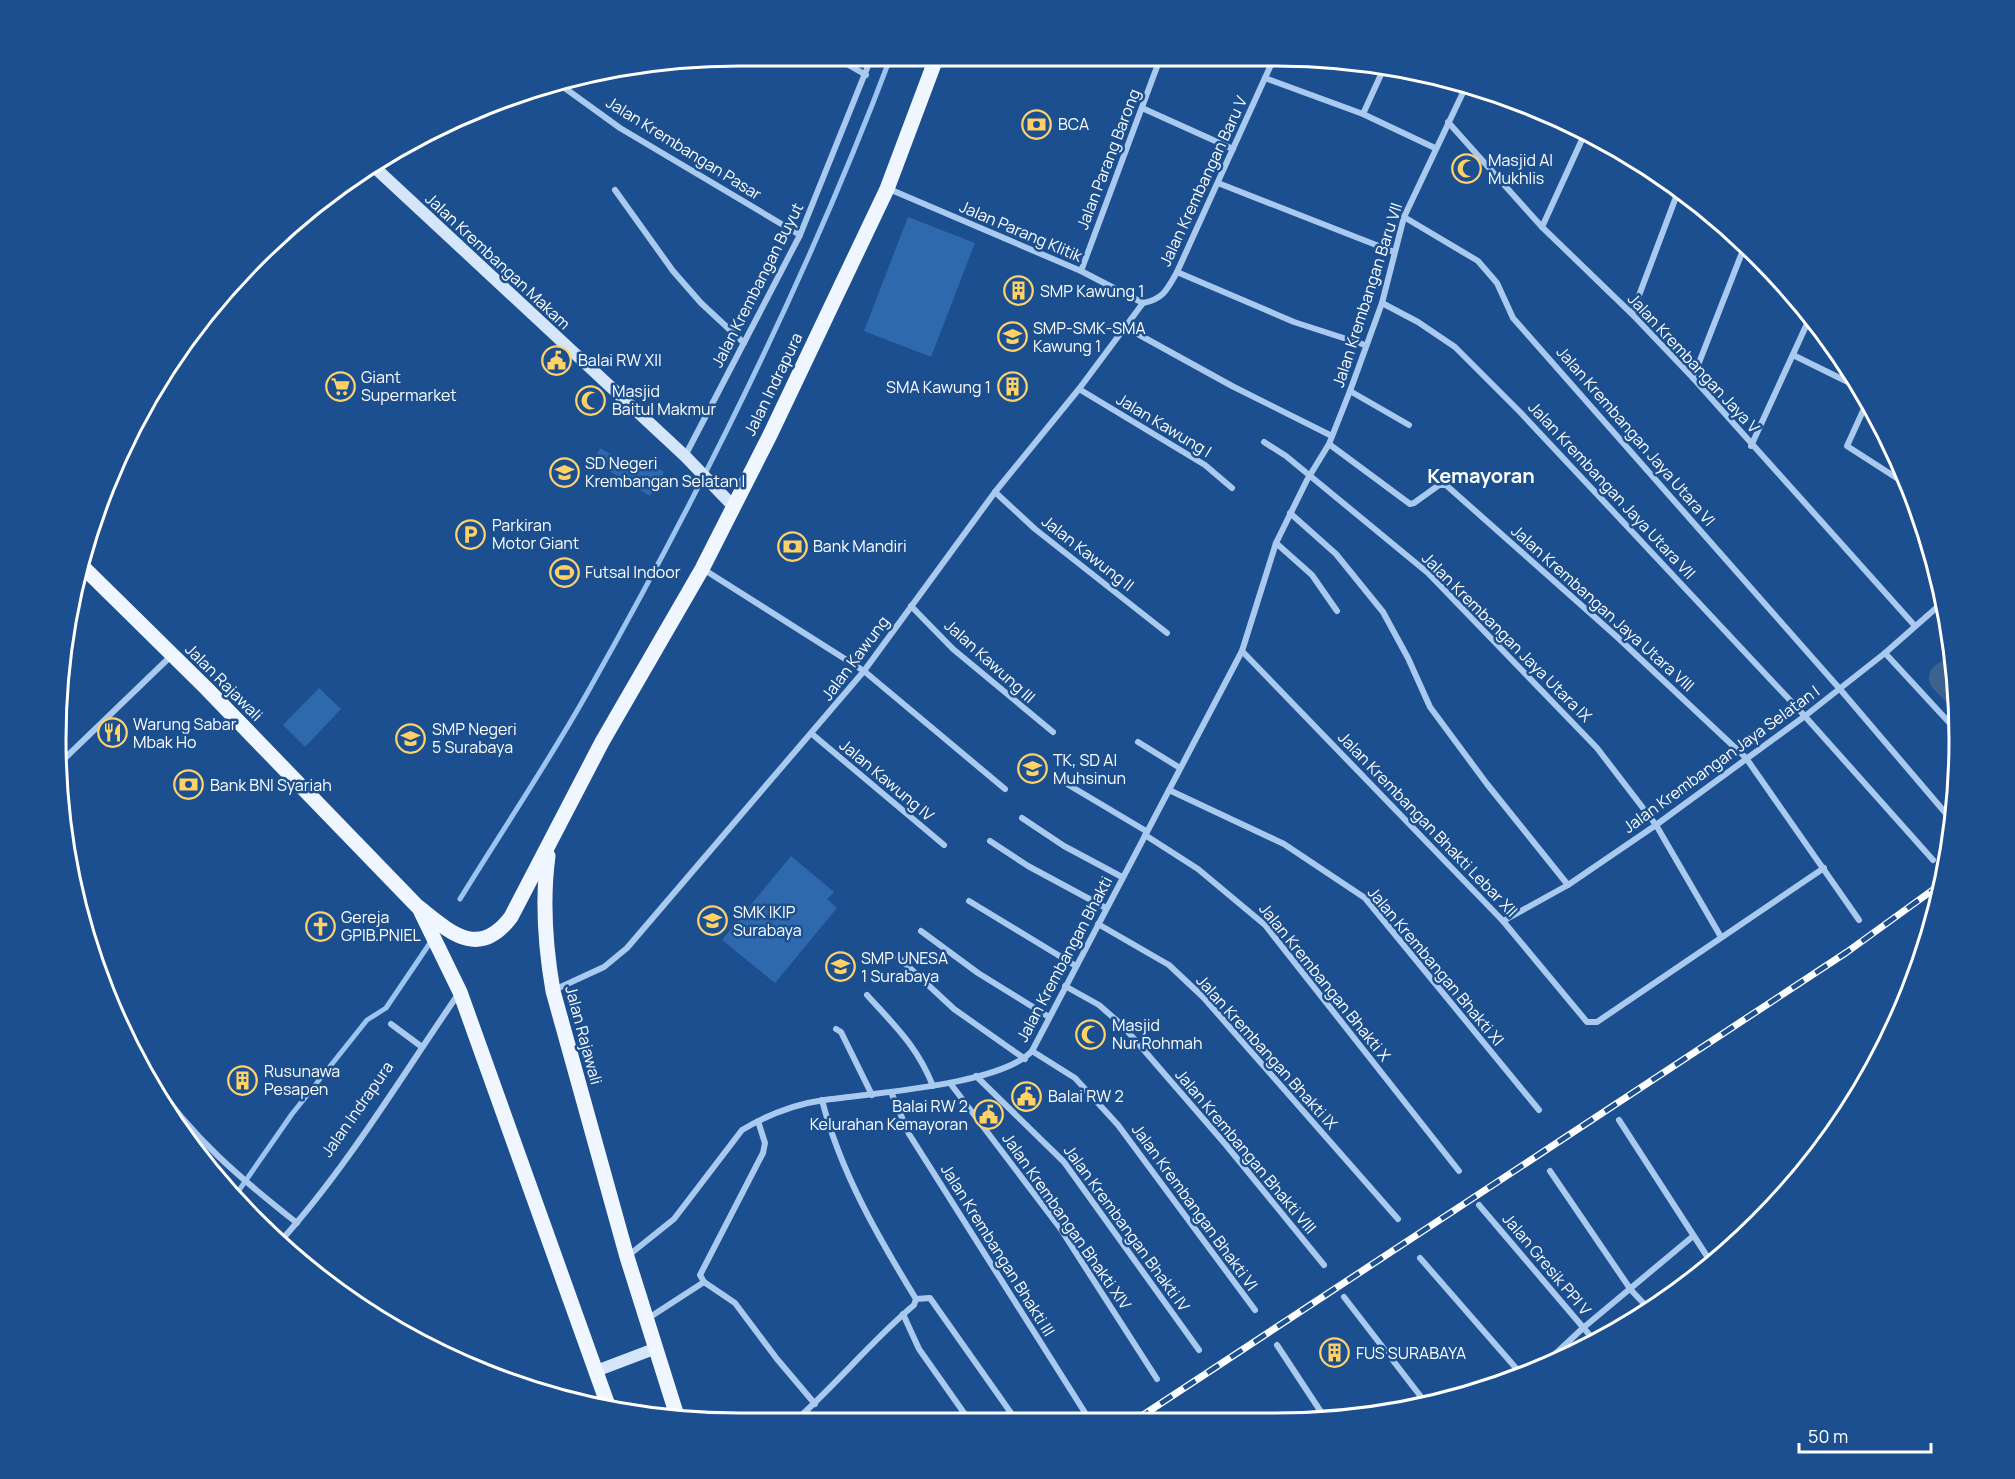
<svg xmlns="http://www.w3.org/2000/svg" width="2015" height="1479" font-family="Manrope,sans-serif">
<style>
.green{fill:#2e69ad}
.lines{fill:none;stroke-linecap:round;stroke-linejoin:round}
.stream{stroke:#9cc4f0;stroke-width:5}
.river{stroke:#3c6290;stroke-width:32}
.street{stroke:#a9c9ee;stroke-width:6}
.secondary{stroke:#d6e6fa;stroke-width:12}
.primary{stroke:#f0f6ff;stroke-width:15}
.rail-casing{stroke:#fff;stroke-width:7}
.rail{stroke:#1b4f8f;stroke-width:4.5;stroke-dasharray:14;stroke-linecap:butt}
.labels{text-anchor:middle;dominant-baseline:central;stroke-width:5;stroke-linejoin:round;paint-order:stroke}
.poi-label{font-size:16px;fill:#fff;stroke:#1b4f8f;text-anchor:start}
.street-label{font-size:16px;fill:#fff;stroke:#1b4f8f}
.quarter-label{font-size:20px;font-weight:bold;fill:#fff;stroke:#1b4f8f}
.rim{fill:none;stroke:#fff;stroke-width:3}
</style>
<rect width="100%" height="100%" fill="#1b4f8f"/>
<!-- green -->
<g class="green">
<path d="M908,217L975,243L931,357L864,331Z"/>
<path d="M600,448L638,470L644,460L664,472L650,496L593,461Z"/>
<path d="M319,688L341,709L305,747L283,725Z"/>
<path d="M791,856L834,892L827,899L837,908L775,983L722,940Z"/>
</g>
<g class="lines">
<!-- stream -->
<g class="stream">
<path d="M460,899C503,829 550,760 590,688C705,484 809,274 891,56"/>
<path d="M235,1196L292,1114L367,1020L386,1008L430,943"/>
</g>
<!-- river -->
<path class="river" d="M1954,672L1945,678L1957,690"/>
<!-- street -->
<g class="street">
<path d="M833,56L866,75"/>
<path d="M1265,78L1363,114L1435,148"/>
<path d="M555,81L620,128L800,235"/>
<path d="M1142,108L1233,149"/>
<path d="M1363,114L1383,70"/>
<path d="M1448,122L1542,227L1632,314L1693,378L1915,626"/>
<path d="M1218,183L1394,252"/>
<path d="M889,189L1081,271L1143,303"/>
<path d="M615,190L673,271L701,303L744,343"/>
<path d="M1404,217L1478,261L1497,283L1513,318L1839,688L1954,823"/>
<path d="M1542,227L1585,133"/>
<path d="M1081,271L1161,56"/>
<path d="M1177,272L1294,322L1365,345"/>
<path d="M1143,303C1163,299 1167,290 1177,272L1275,56"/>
<path d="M1382,303L1418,322L1455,347L1520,412L1802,713L1933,860"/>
<path d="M1632,314L1679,189"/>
<path d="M1125,327L1232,386L1332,436"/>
<path d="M1793,355L1858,387"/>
<path d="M1693,378L1745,245"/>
<path d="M1079,389L1205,465L1232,488"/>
<path d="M1350,391L1409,425"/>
<path d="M1867,402L1847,446L1906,484"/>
<path d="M1264,442L1286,456L1428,573L1597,748L1656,825L1721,937"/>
<path d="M1329,444L1410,504L1414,503L1439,485H1446L1616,636L1746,758L1859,920"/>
<path d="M1751,446L1811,315"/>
<path d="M685,456L800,235L872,56"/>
<path d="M995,492L1035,529L1167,633"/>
<path d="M1290,513L1336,554L1383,612L1408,658L1430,707L1487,784L1568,885"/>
<path d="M1276,543L1312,575L1337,611"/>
<path d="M703,569L864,671L1005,789"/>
<path d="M911,606L953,649L1053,732"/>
<path d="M1242,651L1503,921L1587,1022H1597L1824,868"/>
<path d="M1885,653L1957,731"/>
<path d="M812,734L944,845"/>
<path d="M1138,742L1180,768"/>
<path d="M61,762L171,656"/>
<path d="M1057,778L1146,831"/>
<path d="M1169,790L1284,844L1365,898L1539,1110"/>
<path d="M1022,818L1064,846L1122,877"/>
<path d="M1145,835L1198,869L1265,925L1459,1171"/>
<path d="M990,841L1028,866L1106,908"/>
<path d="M969,901L1076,966"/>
<path d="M1503,921L1568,885L1656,825L1805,716L1885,653L1943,602"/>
<path d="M1098,924L1169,965L1203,997L1398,1219"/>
<path d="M921,931L978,973L1049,1017"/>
<path d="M898,957L954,1009L1025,1059"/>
<path d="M1065,986L1099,1005L1123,1026L1226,1145L1324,1265"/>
<path d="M554,990L604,967L627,948L864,671L995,492L1079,389L1143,303"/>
<path d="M867,995C895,1026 917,1046 933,1086"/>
<path d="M391,1024L422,1047"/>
<path d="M836,1029L841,1032L872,1095"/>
<path d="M1032,1051L1075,1078L1118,1125L1255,1310"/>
<path d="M976,1076L1064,1162L1199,1350"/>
<path d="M151,1077C191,1137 241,1179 297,1223"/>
<path d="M950,1083L1060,1228L1157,1379"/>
<path d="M891,1092L909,1134L1089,1419"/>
<path d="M1619,1120L1712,1264"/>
<path d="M1550,1171L1631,1290L1648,1308"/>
<path d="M1479,1205L1593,1339"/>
<path d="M279,1243C347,1168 401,1077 459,993"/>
<path d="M629,1255L674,1219L742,1130C767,1115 796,1104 824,1100C872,1093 1001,1085 1032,1051L1242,651L1276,543L1307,480L1329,444L1350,391L1382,303L1404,217L1467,84"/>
<path d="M1420,1258L1522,1375"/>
<path d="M704,1282L700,1275L763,1153L765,1143L758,1121"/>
<path d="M704,1282L735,1303L777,1359L815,1404"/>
<path d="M1344,1297L1425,1402"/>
<path d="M916,1299L930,1298L1016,1420"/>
<path d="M903,1314L919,1349L969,1420"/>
<path d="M647,1319L704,1282"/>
<path d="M1277,1345L1325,1418"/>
<path d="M1537,1371L1583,1328L1692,1237"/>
<path d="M795,1421C837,1384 871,1341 914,1305L916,1299C878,1237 840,1171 822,1100"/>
</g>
<!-- secondary -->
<g class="secondary">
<path d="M371,164L685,456L733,506"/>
<path d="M596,1371L654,1349"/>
</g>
<!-- primary -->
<g class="primary">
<path d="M79,563L206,688L417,906C449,931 478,961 511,917L602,742L702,569L770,435L887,189L937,56"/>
<path d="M548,856C542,901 545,945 553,991L627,1257L678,1419"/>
<path d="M421,912L460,992L609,1408"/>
</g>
<defs>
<path id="rail" d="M1137,1419L1847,952L1941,884"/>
</defs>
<!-- rail casing -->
<use href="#rail" class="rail-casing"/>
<!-- rail -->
<use href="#rail" class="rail"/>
</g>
<!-- icons -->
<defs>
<symbol id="bank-ring" viewBox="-11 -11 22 22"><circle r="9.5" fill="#1b4f8f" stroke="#ffd166" stroke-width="1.5"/><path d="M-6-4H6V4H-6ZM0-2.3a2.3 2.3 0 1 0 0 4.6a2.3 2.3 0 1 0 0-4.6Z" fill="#ffd166"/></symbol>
<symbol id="mosque-ring" viewBox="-11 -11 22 22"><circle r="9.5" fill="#1b4f8f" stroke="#ffd166" stroke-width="1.5"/><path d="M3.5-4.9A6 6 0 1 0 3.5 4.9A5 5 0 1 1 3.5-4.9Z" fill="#ffd166"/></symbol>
<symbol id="building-ring" viewBox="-11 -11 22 22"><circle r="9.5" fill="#1b4f8f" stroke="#ffd166" stroke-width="1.5"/><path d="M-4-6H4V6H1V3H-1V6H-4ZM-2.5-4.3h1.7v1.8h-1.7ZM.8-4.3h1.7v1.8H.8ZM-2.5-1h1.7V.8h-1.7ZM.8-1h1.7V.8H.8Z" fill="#ffd166"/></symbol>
<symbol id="school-ring" viewBox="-11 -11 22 22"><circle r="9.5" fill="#1b4f8f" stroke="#ffd166" stroke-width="1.5"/><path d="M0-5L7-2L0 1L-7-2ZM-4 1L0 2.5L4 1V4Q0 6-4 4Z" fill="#ffd166"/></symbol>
<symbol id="civic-ring" viewBox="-11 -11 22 22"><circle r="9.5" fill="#1b4f8f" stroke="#ffd166" stroke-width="1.5"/><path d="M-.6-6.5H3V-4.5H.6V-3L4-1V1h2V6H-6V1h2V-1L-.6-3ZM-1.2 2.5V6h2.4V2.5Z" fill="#ffd166"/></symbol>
<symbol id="supermarket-ring" viewBox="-11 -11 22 22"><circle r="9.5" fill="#1b4f8f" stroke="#ffd166" stroke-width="1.5"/><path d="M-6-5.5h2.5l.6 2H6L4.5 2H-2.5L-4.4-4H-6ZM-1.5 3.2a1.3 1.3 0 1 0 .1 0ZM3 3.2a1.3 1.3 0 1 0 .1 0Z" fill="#ffd166"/></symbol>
<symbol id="parking-ring" viewBox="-11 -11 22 22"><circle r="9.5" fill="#1b4f8f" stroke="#ffd166" stroke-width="1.5"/><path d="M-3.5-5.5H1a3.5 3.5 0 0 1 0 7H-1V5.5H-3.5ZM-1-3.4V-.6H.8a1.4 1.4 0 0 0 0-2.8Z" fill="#ffd166"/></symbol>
<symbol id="stadium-ring" viewBox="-11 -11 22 22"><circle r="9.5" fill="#1b4f8f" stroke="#ffd166" stroke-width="1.5"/><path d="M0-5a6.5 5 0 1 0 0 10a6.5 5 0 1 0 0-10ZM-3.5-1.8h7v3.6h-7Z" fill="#ffd166"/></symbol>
<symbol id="restaurant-ring" viewBox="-11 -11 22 22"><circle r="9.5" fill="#1b4f8f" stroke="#ffd166" stroke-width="1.5"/><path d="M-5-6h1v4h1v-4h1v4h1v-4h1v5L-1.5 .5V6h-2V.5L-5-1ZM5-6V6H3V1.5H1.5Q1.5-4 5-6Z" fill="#ffd166"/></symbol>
<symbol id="church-ring" viewBox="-11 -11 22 22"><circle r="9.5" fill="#1b4f8f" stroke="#ffd166" stroke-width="1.5"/><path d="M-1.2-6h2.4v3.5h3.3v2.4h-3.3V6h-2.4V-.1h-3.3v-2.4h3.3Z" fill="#ffd166"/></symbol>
</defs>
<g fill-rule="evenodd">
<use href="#bank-ring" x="1020" y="108" width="33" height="33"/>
<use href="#mosque-ring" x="1450" y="152" width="33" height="33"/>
<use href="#building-ring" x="1002" y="274" width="33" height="33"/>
<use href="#school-ring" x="996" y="320" width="33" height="33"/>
<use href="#civic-ring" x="540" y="344" width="33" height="33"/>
<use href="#supermarket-ring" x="324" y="370" width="33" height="33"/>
<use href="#building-ring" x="996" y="370" width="33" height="33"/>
<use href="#mosque-ring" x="574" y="384" width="33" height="33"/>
<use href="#school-ring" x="548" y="456" width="33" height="33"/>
<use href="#parking-ring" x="454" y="518" width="33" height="33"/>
<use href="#bank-ring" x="776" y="530" width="33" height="33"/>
<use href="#stadium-ring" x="548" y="556" width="33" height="33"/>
<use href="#restaurant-ring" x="96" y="716" width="33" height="33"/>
<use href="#school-ring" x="394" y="722" width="33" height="33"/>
<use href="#school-ring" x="1016" y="752" width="33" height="33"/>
<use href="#bank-ring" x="172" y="768" width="33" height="33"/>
<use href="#school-ring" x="696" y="904" width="33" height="33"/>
<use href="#church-ring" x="304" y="910" width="33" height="33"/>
<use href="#school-ring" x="824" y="950" width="33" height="33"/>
<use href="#mosque-ring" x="1074" y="1018" width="33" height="33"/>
<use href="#building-ring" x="226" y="1064" width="33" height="33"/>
<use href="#civic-ring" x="1010" y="1080" width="33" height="33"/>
<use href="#civic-ring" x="972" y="1098" width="33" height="33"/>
<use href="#building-ring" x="1318" y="1336" width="33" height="33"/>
</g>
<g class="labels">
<!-- poi labels -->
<g class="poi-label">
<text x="1058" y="124">BCA</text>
<text x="1488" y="160">Masjid Al<tspan x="1488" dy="18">Mukhlis</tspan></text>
<text x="1040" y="291">SMP Kawung 1</text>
<text x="1033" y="328">SMP-SMK-SMA<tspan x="1033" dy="18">Kawung 1</tspan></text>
<text x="578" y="360">Balai RW XII</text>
<text x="361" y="377">Giant<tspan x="361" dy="18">Supermarket</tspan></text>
<text x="991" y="387" text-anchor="end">SMA Kawung 1</text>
<text x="612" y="391">Masjid<tspan x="612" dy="18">Baitul Makmur</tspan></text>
<text x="585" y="463">SD Negeri<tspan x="585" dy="18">Krembangan Selatan I</tspan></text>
<text x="492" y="525">Parkiran<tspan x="492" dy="18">Motor Giant</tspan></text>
<text x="813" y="546">Bank Mandiri</text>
<text x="585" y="572">Futsal Indoor</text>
<text x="133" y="724">Warung Sabar<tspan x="133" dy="18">Mbak Ho</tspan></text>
<text x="432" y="729">SMP Negeri<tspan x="432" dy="18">5 Surabaya</tspan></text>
<text x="1053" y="760">TK, SD Al<tspan x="1053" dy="18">Muhsinun</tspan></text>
<text x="210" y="785">Bank BNI Syariah</text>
<text x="733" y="912">SMK IKIP<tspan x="733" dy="18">Surabaya</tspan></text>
<text x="341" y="917">Gereja<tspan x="341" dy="18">GPIB.PNIEL</tspan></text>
<text x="861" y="958">SMP UNESA<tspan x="861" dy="18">1 Surabaya</tspan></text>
<text x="1112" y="1025">Masjid<tspan x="1112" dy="18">Nur Rohmah</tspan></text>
<text x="264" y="1071">Rusunawa<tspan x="264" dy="18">Pesapen</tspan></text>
<text x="1048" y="1096">Balai RW 2</text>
<text x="968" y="1106" text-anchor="end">Balai RW 2<tspan x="968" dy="18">Kelurahan Kemayoran</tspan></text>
<text x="1356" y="1353">FUS SURABAYA</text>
</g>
<!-- street labels -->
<g class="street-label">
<text transform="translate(684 148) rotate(32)">Jalan Krembangan Pasar</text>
<text transform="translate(1108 159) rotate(-69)">Jalan Parang Barong</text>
<text transform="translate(1203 181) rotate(-65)">Jalan Krembangan Baru V</text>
<text transform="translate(1021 231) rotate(23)">Jalan Parang Klitik</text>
<text transform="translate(498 261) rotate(43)">Jalan Krembangan Makam</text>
<text transform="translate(757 285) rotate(-63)">Jalan Krembangan Buyut</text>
<text transform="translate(1367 295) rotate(-72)">Jalan Krembangan Baru VII</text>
<text transform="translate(1694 363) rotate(47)">Jalan Krembangan Jaya V</text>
<text transform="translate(773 384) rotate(-64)">Jalan Indrapura</text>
<text transform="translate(1164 425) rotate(31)">Jalan Kawung I</text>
<text transform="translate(1636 436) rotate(49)">Jalan Krembangan Jaya Utara VI</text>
<text transform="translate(1612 490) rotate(47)">Jalan Krembangan Jaya Utara VII</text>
<text transform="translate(1088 553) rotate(38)">Jalan Kawung II</text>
<text transform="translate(1603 608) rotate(42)">Jalan Krembangan Jaya Utara VIII</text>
<text transform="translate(1507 637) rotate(45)">Jalan Krembangan Jaya Utara IX</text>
<text transform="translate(855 658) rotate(-53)">Jalan Kawung</text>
<text transform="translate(990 661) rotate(42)">Jalan Kawung III</text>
<text transform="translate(224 682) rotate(45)">Jalan Rajawali</text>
<text transform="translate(1721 759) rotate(-36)">Jalan Krembangan Jaya Selatan I</text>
<text transform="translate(887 780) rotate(40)">Jalan Kawung IV</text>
<text transform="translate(1428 824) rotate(46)">Jalan Krembangan Bhakti Lebar XII</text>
<text transform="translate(1064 959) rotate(-62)">Jalan Krembangan Bhakti</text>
<text transform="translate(1436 966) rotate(50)">Jalan Krembangan Bhakti XI</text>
<text transform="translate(1325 982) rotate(51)">Jalan Krembangan Bhakti X</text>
<text transform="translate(584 1035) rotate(75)">Jalan Rajawali</text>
<text transform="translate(1267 1052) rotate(48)">Jalan Krembangan Bhakti IX</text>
<text transform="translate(357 1109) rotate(-55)">Jalan Indrapura</text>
<text transform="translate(1246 1151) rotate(50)">Jalan Krembangan Bhakti VIII</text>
<text transform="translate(1195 1207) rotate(54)">Jalan Krembangan Bhakti VI</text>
<text transform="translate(1067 1221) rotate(55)">Jalan Krembangan Bhakti XIV</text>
<text transform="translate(1127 1228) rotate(54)">Jalan Krembangan Bhakti IV</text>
<text transform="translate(998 1250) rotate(58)">Jalan Krembangan Bhakti III</text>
<text transform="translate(1547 1264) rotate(50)">Jalan Gresik PPI V</text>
</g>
<!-- quarter labels -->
<g class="quarter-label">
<text x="1481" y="475">Kemayoran</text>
</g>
</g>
<!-- crop -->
<path d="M0 0H2015V1479H0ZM739 66H1276A673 673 0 0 1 1949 739V740A673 673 0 0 1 1276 1413H739A673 673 0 0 1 66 740V739A673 673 0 0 1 739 66Z" fill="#1b4f8f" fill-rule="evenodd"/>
<path class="rim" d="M739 66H1276A673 673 0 0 1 1949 739V740A673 673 0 0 1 1276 1413H739A673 673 0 0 1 66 740V739A673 673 0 0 1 739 66Z"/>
<!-- scale -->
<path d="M1799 1443v9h132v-9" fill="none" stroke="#ffffff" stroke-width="3"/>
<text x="1808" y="1443" font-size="18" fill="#ffffff" stroke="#1b4f8f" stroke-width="4.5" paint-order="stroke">50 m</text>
</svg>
